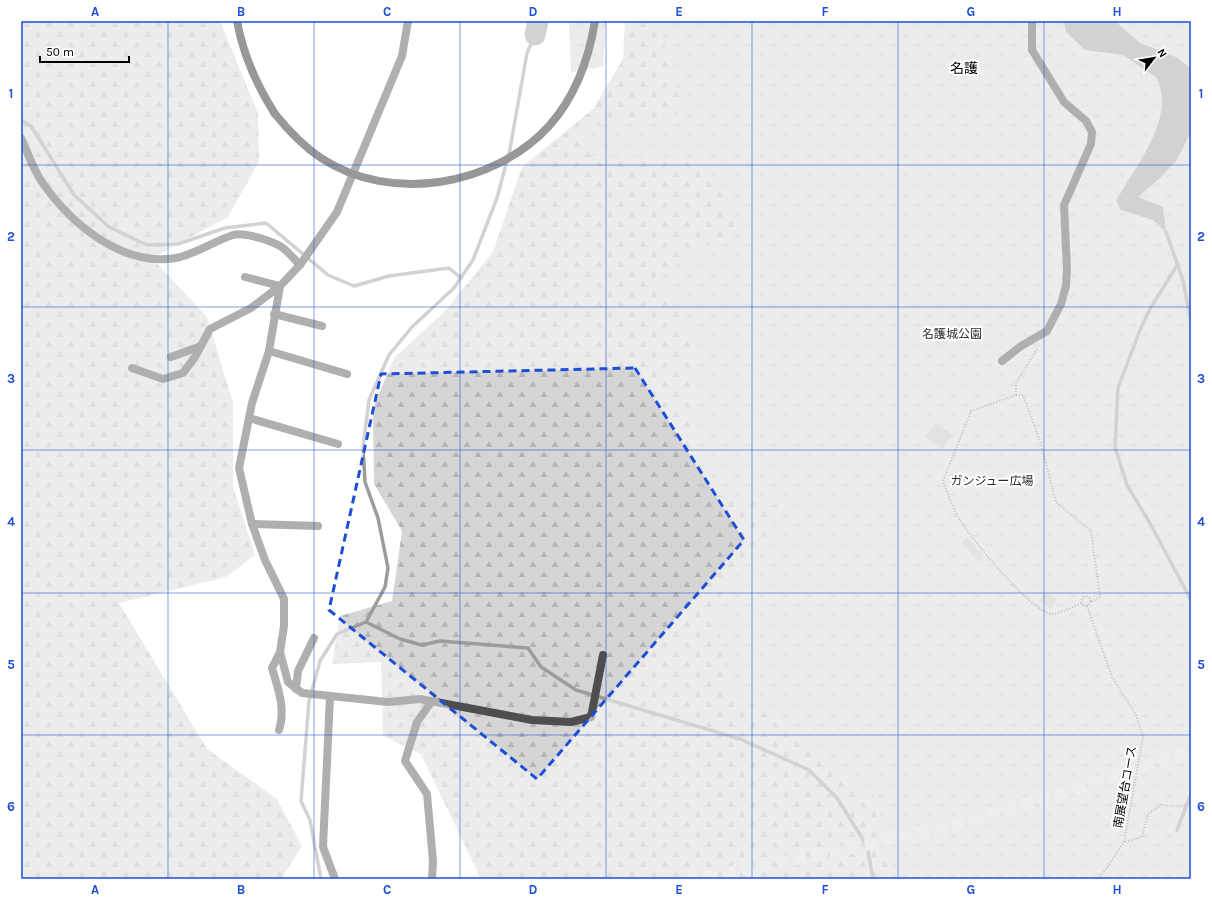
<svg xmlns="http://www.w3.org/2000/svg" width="1212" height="900" font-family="Karla,'Noto Sans JP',sans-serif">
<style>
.forest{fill:url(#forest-firs)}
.park{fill:url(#park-tufts)}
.water{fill:#9c9c9c}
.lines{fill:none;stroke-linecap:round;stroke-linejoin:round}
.stream{stroke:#9c9c9c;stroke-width:3.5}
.river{stroke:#9c9c9c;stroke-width:21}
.building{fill:#bebebe}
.motorway-tunnel{stroke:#d9d9d9;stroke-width:12;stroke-dasharray:12 6;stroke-linecap:butt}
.path{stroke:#707070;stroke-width:2;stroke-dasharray:1 2;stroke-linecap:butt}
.minor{stroke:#4e4e4e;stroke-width:8}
.secondary{stroke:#1b1b1b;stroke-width:8}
.secondary-bridge{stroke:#1b1b1b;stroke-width:8}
.marked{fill:none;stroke:#1d4ed8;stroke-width:3;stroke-dasharray:8 5;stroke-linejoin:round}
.grid{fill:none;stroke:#1d4ed8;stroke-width:1;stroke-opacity:0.55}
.labels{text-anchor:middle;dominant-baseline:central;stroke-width:4;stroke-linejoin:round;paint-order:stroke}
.park-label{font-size:12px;fill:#2c2c2c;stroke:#fff}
.street-label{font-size:12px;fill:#000;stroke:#fff}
.quarter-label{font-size:14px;fill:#000;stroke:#fff}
.neatline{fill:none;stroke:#1d4ed8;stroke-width:1.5}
.grid-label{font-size:13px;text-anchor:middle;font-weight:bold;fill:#1d4ed8}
</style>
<defs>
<pattern id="forest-firs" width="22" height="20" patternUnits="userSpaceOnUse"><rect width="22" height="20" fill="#d5d5d5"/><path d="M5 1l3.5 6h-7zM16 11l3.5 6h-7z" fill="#b5b5b5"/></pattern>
<pattern id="park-tufts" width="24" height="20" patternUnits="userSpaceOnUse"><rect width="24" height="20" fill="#d5d5d5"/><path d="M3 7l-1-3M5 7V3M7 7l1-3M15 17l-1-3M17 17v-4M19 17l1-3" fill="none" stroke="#b5b5b5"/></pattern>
</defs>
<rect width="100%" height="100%" fill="#fff"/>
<!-- forest -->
<g class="forest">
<path d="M21,21H220L258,113L259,161L228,217L152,258L207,317L233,403V487L255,555L226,577L119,603L207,749L277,799L302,846L281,879H21Z"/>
<path d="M625,21H1025L1191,879H481L421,754L383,736L381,662L332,664L340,616L392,601L402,531L374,484L373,408L394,358L445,311L493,252L522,167L593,109L623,59Z"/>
</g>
<!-- park -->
<g class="park">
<path d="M569,21H606L603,67L571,72Z"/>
<path d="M659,21H1191V879H896L875,797L729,687L714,605L786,507L696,491L691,336L655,276L738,228L703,157L591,156L584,128L683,113Z"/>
</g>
<!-- water -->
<path class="water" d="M1064,21H1115L1140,43L1178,58L1191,69V132L1176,161L1160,178L1138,197L1163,207L1166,232L1153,220L1121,210L1116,201C1132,172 1163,134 1162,99C1162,92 1159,84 1157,78L1123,55L1085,50L1066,32Z"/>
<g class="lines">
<!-- stream -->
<g class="stream">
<path d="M21,120L31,126L74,195L109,227L147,245L178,244L225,228L266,223L328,275L354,286L389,276L449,268L461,278"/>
<path d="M1166,232L1183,280L1191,323"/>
<path d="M1178,264L1151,307L1140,330L1118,388L1115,447L1127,485L1151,525L1191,600"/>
<path d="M366,622L400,639L422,645L440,641L528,648L541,667L576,690L740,739L809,770L837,798L867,846L873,879"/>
<path d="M1177,830L1191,794"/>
<path d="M321,879L310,820L301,801L309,701L320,661L337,634L366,622L385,587L388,568L378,518L365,482L363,447L369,400L389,355L412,327L454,288L473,260L497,198L510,149L527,53L535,35"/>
</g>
<!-- river -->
<path class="river" d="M535,35L538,21"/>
</g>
<!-- building -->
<g class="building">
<path d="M936,423L953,435L942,450L926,437Z"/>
<path d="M967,537L984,557L978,562L962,542Z"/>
<path d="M1045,592L1057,599L1051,609L1039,601Z"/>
</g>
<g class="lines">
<!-- motorway-tunnel -->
<path class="motorway-tunnel" d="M688,879C720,875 752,868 783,862C922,836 1058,798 1191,751"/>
<!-- path -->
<g class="path">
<path d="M1037,349L1016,383V395L971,411L943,481C948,493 952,508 960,520C971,538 1033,615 1053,614C1062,613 1074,606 1082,603"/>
<path d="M1016,395H1023L1040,441L1056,502L1091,531L1100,597L1091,602"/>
<circle cx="1086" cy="601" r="4.5"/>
<path d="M1087,606L1112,677L1136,715L1143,737L1124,842L1099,879"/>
<path d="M1125,842L1142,837L1148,814L1161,805L1181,807L1191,802"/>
</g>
<!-- minor -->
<g class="minor">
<path d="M408,21L402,56L337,212L300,265L280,286L269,351L252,403L239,468L252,524L265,560L284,599V626L280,652L288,682L302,693L388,702L420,699L532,720L571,722L591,717L603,655"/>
<path d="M21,138C28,153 33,169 42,182C71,224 122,267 176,258C196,254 214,241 233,235C244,232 269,240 280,246C287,250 294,259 300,265"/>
<path d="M245,277L280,286"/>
<path d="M274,314L322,326"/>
<path d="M269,351L347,374"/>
<path d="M171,357L201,346"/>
<path d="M1002,361L1021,346L1047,331L1061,304L1066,286L1067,269L1064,205L1091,144L1092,132L1086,121L1064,102L1032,50V21"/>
<path d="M132,368L163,379L183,373L195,357L210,329L251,308L280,286"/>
<path d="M249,418L338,444"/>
<path d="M252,524L318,526"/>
<path d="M296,689L298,671L314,638"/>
<path d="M330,697L323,847L335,879"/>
<path d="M432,701L417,722L405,761L427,794L433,861L432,879"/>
<path d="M279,730C286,709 278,689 272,668L280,652"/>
</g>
<!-- secondary -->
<path class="secondary" d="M237,21C243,55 256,84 275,114"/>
<!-- secondary-bridge -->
<path class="secondary-bridge" d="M275,114C288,130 303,146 321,158C391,204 494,186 549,126C575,97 589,58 595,21"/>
</g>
<!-- marked area -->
<path d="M0 0H1212V900H0ZM635,368L744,540L537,779L329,610L381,374Z" fill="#fff" fill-opacity=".55" fill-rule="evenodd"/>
<path class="marked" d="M635,368L744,540L537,779L329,610L381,374Z"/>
<!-- grid -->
<path class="grid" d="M168,21V879M314,21V879M460,21V879M606,21V879M752,21V879M898,21V879M1044,21V879M21,165H1191M21,307H1191M21,450H1191M21,593H1191M21,735H1191"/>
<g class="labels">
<!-- park labels -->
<g class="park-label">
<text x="952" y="334">名護城公園</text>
<text x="992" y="481">ガンジュー広場</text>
</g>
<!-- street labels -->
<g class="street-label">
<text transform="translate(1125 787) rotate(-80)">南展望台コース</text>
</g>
<!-- quarter labels -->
<g class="quarter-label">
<text x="964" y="68">名護</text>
</g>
</g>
<!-- border -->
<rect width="1212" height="900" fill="none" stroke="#ffffff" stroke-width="44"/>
<!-- north arrow -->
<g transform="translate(1154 58) rotate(59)" stroke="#ffffff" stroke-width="3" paint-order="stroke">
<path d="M0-3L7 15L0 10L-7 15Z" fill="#000000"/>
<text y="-6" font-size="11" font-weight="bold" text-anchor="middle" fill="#000000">N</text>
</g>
<!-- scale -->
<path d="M40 56v6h89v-6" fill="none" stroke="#000000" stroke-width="2"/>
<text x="46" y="56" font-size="12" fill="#000000" stroke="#ffffff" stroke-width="3" paint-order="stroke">50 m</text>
<rect x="22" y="22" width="1168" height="856" class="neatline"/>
<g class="grid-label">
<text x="95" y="16">A</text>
<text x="241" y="16">B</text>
<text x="387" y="16">C</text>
<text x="533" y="16">D</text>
<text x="679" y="16">E</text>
<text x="825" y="16">F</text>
<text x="971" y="16">G</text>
<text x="1117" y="16">H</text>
<text x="11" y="98">1</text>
<text x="1201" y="98">1</text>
<text x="11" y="241">2</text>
<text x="1201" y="241">2</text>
<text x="11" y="383">3</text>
<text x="1201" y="383">3</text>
<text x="11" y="526">4</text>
<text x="1201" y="526">4</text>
<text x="11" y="669">5</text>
<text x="1201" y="669">5</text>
<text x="11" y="811">6</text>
<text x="1201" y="811">6</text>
<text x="95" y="894">A</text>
<text x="241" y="894">B</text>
<text x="387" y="894">C</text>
<text x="533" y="894">D</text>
<text x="679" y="894">E</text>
<text x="825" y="894">F</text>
<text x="971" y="894">G</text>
<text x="1117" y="894">H</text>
</g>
</svg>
